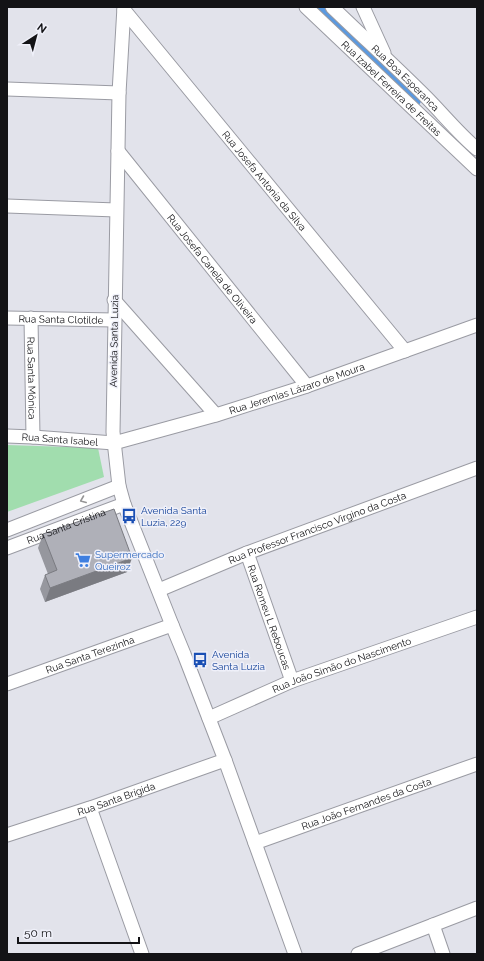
<svg xmlns="http://www.w3.org/2000/svg" width="484" height="961" font-family="Raleway,sans-serif">
<style>
.green{fill:#a1ddae}
.lines{fill:none;stroke-linecap:round;stroke-linejoin:round}
.canal{stroke:#5a99e0;stroke-width:17}
.street-casing{stroke:#9a9ba3;stroke-width:15}
.street{stroke:#fff;stroke-width:13}
.wall{fill:#96979e}
.shaded-wall{fill:#7a7b81}
.building{fill:#afb0b8;stroke:#7a7b81}
.oneway{stroke:#959596}
.labels{text-anchor:middle;dominant-baseline:central;stroke-width:3;stroke-linejoin:round;paint-order:stroke}
.street-label{font-size:10px;fill:#131316;stroke:#eff0f9}
.transit-label{font-size:10px;fill:#164399;stroke:#eff0f9;text-anchor:start}
.shop-label{font-size:10px;fill:#366cbe;stroke:#eff0f9;text-anchor:start}
</style>
<rect width="100%" height="100%" fill="#e2e3eb"/>
<!-- green -->
<path class="green" d="M7,445L98,448L104,477L7,512Z"/>
<g class="lines">
<!-- canal -->
<path class="canal" d="M316,7L413,99"/>
<defs>
<g id="street">
<path d="M124,7L119,93L113,432L119,486L124,504L172,625L184,654L225,760L295,954"/>
<path id="s1" d="M306,7L477,169"/>
<path id="s2" d="M332,7C363,37 395,66 425,96C443,114 458,133 477,149"/>
<path d="M363,7L384,53"/>
<path id="s3" d="M124,10L405,351"/>
<path d="M7,89L119,93"/>
<path id="s4" d="M118,151L307,386"/>
<path d="M7,206L116,210"/>
<path d="M114,300L216,415"/>
<path id="s5" d="M7,318L114,320"/>
<path id="s6" d="M31,318L33,437"/>
<path id="s7" d="M7,436L33,437L114,443L216,415L307,386L477,325"/>
<path d="M7,530L119,486"/>
<path id="s8" d="M7,548L124,504"/>
<path id="s9" d="M247,553L292,681"/>
<path id="s10" d="M159,590L247,553L477,468"/>
<path id="s11" d="M7,684L172,625"/>
<path id="s12" d="M209,718L292,681L477,617"/>
<path d="M90,808L142,954"/>
<path id="s13" d="M7,835L90,808L225,760"/>
<path id="s14" d="M255,843L477,764"/>
<path d="M433,925L443,954"/>
<path d="M358,954L477,908"/>
</g>
</defs>
<!-- street casing -->
<use href="#street" class="street-casing"/>
<!-- street -->
<use href="#street" class="street"/>
</g>
<!-- wall -->
<path class="wall" d="M43,534L127,572L45,602L40,589L45,575L48,574L38,548Z"/>
<!-- shaded-wall -->
<path class="shaded-wall" d="M132,558L127,572L45,602L50,588Z"/>
<!-- building -->
<path class="building" d="M114,509L132,558L50,588L45,575L57,570L43,534Z"/>
<!-- one-way arrows -->
<defs><path id="oneway-chevron" d="M-2-3.5L2.5 0L-2 3.5" fill="none" stroke-width="1.6" stroke-linecap="round" stroke-linejoin="round"/></defs>
<use class="oneway" href="#oneway-chevron" transform="translate(83 500) rotate(158)"/>
<!-- icons -->
<defs>
<symbol id="bus-bare" viewBox="-9 -9 18 18"><path d="M-5-6H5V4H4V6H2V4H-2V6H-4V4H-5ZM-3.5-4V0h7V-4ZM-3.5 1.2v1.5H-2V1.2ZM2 1.2v1.5H3.5V1.2Z" fill="#1a4fb4" stroke="#eff0f9" stroke-width="2.5" paint-order="stroke"/></symbol>
<symbol id="supermarket-bare" viewBox="-9 -9 18 18"><path d="M-6-5.5h2.5l.6 2H6L4.5 2H-2.5L-4.4-4H-6ZM-1.5 3.2a1.3 1.3 0 1 0 .1 0ZM3 3.2a1.3 1.3 0 1 0 .1 0Z" fill="#3f7fe0" stroke="#eff0f9" stroke-width="2.5" paint-order="stroke"/></symbol>
</defs>
<g fill-rule="evenodd">
<use href="#bus-bare" x="118" y="505" width="22" height="22"/>
<use href="#supermarket-bare" x="72" y="549" width="22" height="22"/>
<use href="#bus-bare" x="189" y="649" width="22" height="22"/>
</g>
<g class="labels">
<!-- street labels -->
<g class="street-label">
<text stroke="none"><textPath href="#s2" startOffset="102">Rua Boa Esperanca</textPath></text>
<text stroke="none"><textPath href="#s1" startOffset="118">Rua Izabel Ferreira de Freitas</textPath></text>
<text stroke="none"><textPath href="#s3" startOffset="221">Rua Josefa Antonia da Silva</textPath></text>
<text stroke="none"><textPath href="#s4" startOffset="151">Rua Josefa Canela de Oliveira</textPath></text>
<text stroke="none"><textPath href="#s5" startOffset="54">Rua Santa Clotilde</textPath></text>
<text transform="translate(114 341) rotate(-89)">Avenida Santa Luzia</text>
<text stroke="none"><textPath href="#s6" startOffset="60">Rua Santa Mônica</textPath></text>
<text stroke="none"><textPath href="#s7" startOffset="298">Rua Jeremias Lázaro de Moura</textPath></text>
<text stroke="none"><textPath href="#s7" startOffset="53">Rua Santa Isabel</textPath></text>
<text stroke="none"><textPath href="#s8" startOffset="63">Rua Santa Cristina</textPath></text>
<text stroke="none"><textPath href="#s10" startOffset="170">Rua Professor Francisco Virgino da Costa</textPath></text>
<text stroke="none"><textPath href="#s9" startOffset="68">Rua Romeu L Reboucas</textPath></text>
<text stroke="none"><textPath href="#s11" startOffset="88">Rua Santa Terezinha</textPath></text>
<text stroke="none"><textPath href="#s12" startOffset="143">Rua João Simão do Nascimento</textPath></text>
<text stroke="none"><textPath href="#s13" startOffset="115">Rua Santa Brígida</textPath></text>
<text stroke="none"><textPath href="#s14" startOffset="118">Rua João Fernandes da Costa</textPath></text>
</g>
<!-- transit labels -->
<g class="transit-label">
<text x="141" y="510">Avenida Santa<tspan x="141" dy="12">Luzia, 229</tspan></text>
<text x="212" y="654">Avenida<tspan x="212" dy="12">Santa Luzia</tspan></text>
</g>
<!-- shop labels -->
<g class="shop-label">
<text x="95" y="554">Supermercado<tspan x="95" dy="12">Queiroz</tspan></text>
</g>
</g>
<!-- border -->
<rect width="484" height="961" fill="none" stroke="#131316" stroke-width="16"/>
<!-- north arrow -->
<g transform="translate(36 36) rotate(36)" stroke="#eff0f9" stroke-width="3" paint-order="stroke">
<path d="M0-3L7 15L0 10L-7 15Z" fill="#131316"/>
<text y="-6" font-size="11" font-weight="bold" text-anchor="middle" fill="#131316">N</text>
</g>
<!-- scale -->
<path d="M18 937v6h121v-6" fill="none" stroke="#131316" stroke-width="2"/>
<text x="24" y="937" font-size="12" fill="#131316" stroke="#eff0f9" stroke-width="3" paint-order="stroke">50 m</text>
</svg>
